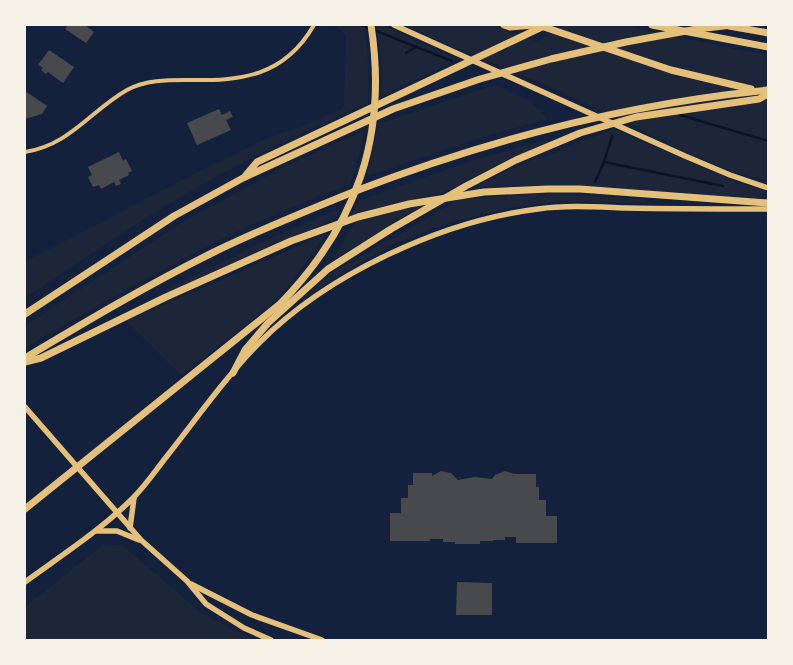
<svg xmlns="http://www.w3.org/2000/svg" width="793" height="665" font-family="Barlow,sans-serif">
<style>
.green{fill:#1d2539}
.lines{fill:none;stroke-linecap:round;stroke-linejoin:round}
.stream{stroke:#0b132b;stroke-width:2.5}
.building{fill:#48494c}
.minor{stroke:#e5c07b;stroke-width:4}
.secondary{stroke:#e5c07b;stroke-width:5.5}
.motorway{stroke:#e5c07b;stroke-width:7}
</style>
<rect width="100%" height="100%" fill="#14213d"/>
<!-- green -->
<g class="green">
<path d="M332,25H364L368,61V103C317,126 266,150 217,176C151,212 88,256 25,298V262L34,257L198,172L268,138L305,125L342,109L344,104L346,35L338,28Z"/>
<path d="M377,25H382L458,60L381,96C385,73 379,48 377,25Z"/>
<path d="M403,25H493L537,42L562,26L561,25H623L740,50L768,54V181C707,168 652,134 596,108C533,78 467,54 403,25Z"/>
<path d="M495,85L530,101L548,119L476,139L367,176L378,124Z"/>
<path d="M616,130L736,182L768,192V199L631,190L579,185L481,187V183L542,155L543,158L586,139Z"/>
<path d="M364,131L363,142L350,184C308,201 265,217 224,238C156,272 91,309 25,348V326L184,221L290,164Z"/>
<path d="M548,139L549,142L488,169L445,192L352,214L358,201L465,163Z"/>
<path d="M560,194L645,199V203L560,201L511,208L448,223L391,245L333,279L300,302L330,274L460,199L510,195Z"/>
<path d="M425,204L332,260L356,222Z"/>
<path d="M341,208L335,219L263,249L167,293L165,290L264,241Z"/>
<path d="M326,234L287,288L259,315L181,375L126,321Z"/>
<path d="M104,544L122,545L202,614L254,640H25V607Z"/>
</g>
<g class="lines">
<!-- stream -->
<g class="stream">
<path d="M361,25L452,61"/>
<path d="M406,53L416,47"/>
<path d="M680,115L768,141"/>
<path d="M604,162L723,186"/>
<path d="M595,182L604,162L612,136"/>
</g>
</g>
<!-- building -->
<g class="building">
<path d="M68,25H85L94,32L86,43L65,29Z"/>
<path d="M49,50L74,67L63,83L48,72L46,74L41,70L43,68L38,65Z"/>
<path d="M25,91L47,106L42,114L25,119Z"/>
<path d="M219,109L222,115L230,111L233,117L226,120L231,130L197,145L187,123Z"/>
<path d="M119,152L123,161L126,159L132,171L128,173L129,175L119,180L121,184L116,186L114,182L101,189L99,185L93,187L88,177L92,175L88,167Z"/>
<path d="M441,471L451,473L458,480L475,477L492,479L495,475L505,471L515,474H536V487H539V500H546V516H557V543H516V537H505V540H493V541H480V544H455V542H443V539H430V541H390V513H401V498H408V485H413V473H432V476Z"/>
<path d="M457,582L492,583V615H456Z"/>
</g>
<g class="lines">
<!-- minor -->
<path class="minor" d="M25,152C70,145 90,111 127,90C145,80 167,80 187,80C241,81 284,77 314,25"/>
<!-- secondary -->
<g class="secondary">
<path d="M394,25L685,156L730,175L768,188"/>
<path d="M25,407L141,540L187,581L206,604L244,628L271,640"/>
<path d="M130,528L134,498"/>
<path d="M96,531H117L139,540"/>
<path d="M25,582C62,555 101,530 133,498C146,485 156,470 167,456C197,418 225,378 259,343C328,274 441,221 538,209C567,205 597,207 626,208C673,209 721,209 768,209"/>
<path d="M191,584L252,615L322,640"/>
</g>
<!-- motorway -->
<g class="motorway">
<path d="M504,25L510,27L533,25"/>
<path d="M652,25L768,47"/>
<path d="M541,26L671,70L751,89"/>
<path d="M729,26L768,33"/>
<path d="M246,175L257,162L546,25"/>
<path d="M25,314L174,216L243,178L393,109L480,79L551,59L626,42L697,29L732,25"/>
<path d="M25,358C87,321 149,284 214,252C259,230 306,211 353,192C487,140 625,104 768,90"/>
<path d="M25,362L41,358L166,297L291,241L358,217L409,204L484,192L548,189H580L768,203"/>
<path d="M233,373L245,350L268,323L328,269L391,229L466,186L516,160L580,133L636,117L759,99L768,94"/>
<path d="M25,509L280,304C357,225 388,135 371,25"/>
</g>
</g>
<!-- border -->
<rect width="793" height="665" fill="none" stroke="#f6f1e7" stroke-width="52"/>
</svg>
